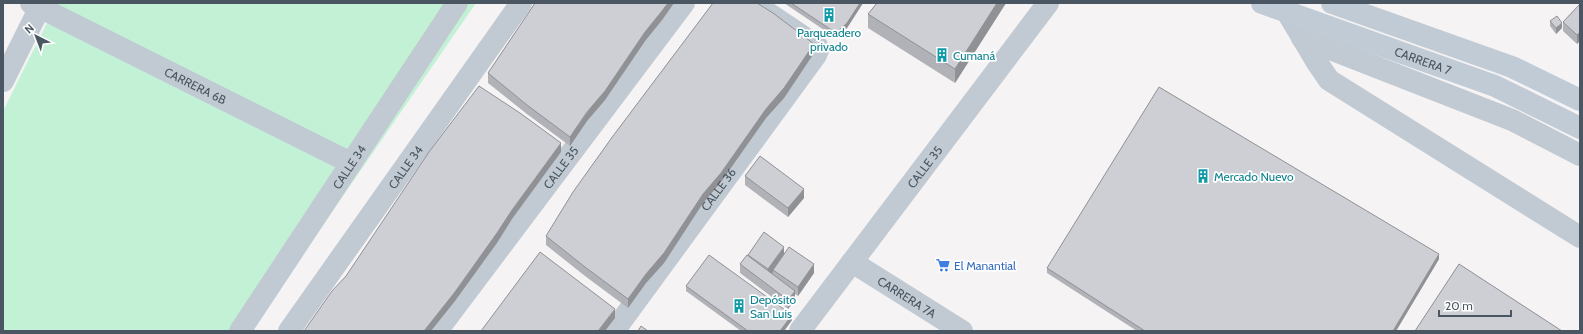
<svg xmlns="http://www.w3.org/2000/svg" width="1583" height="334" font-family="Cabin,sans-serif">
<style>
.green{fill:#c3f1d5}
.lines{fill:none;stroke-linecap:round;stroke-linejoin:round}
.minor{stroke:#c1cad2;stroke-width:22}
.secondary{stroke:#c1cbd6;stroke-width:22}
.wall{fill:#b0b2b7}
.shaded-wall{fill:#909195}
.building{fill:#cdcfd5;stroke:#909195}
.labels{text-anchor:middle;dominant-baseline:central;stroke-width:3.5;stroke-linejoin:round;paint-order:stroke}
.culture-label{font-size:12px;fill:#0d838f;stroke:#fff;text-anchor:start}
.street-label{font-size:12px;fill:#4a5661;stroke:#fff}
.shop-label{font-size:12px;fill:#366cbe;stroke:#fff;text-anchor:start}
</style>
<rect width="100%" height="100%" fill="#f5f3f3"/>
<!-- green -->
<path class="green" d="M57,3H476L250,331H3V111Z"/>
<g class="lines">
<!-- minor -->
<g class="minor">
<path id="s1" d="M31,3L351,163"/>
<path d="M1287,12L1316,61L1329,80L1580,237"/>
<path d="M1302,38L1512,120L1580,155"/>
<path d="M3,81L42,3"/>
<path id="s2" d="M852,262L962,331"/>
<path id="s3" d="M240,331L457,3"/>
<path id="s4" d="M289,331L521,3"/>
<path id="s5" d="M437,331L684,3"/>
<path id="s6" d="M614,331L816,55L818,50L817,46L753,3"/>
<path id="s7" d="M800,331L1048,3"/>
</g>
<!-- secondary -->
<g class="secondary">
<path id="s8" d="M1262,3L1495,86L1580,128"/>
<path d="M1332,3L1512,67L1580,100"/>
</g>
</g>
<!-- wall -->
<g class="wall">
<path d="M535,3H674L662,20L645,41L605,100L587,121L570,146L527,114L488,83V73Z"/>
<path d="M784,3H863L847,28L836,38Z"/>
<path d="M877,3H1006L955,83L868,28V14Z"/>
<path d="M1580,4L1577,44L1563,31V22Z"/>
<path d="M1550,21L1562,28L1556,34L1550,26Z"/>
<path d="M814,53L784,98L766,118L721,182L703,203L664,263L646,283L628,308L585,276L546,245V236Z"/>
<path d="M745,176L804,198L788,217L745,185Z"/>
<path d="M784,254L814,273L798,296L795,294V300L788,309L740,273V264L748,256V255Z"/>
<path d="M1439,259L1396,331H1137L1047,273V268Z"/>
<path d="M686,286L792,320L784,331H741L686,291Z"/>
</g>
<!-- shaded-wall -->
<g class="shaded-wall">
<path d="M668,3H674L662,20L645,41L605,100L587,121L570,146V137L645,32Z"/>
<path d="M860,3H863L847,28L836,38V33Z"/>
<path d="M997,3H1006L955,83V69Z"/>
<path d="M1562,23V28L1556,34V28Z"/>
<path d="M1580,32V41L1577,44V35Z"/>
<path d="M814,44V53L784,98L766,118L721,182L703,203L664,263L646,283L628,308V299L703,194Z"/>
<path d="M561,143V152L512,219L497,243L455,301L431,331H424L512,210Z"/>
<path d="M804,189V198L788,217V208Z"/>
<path d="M784,247V256L773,270V272L768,278V269Z"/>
<path d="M1439,254V259L1396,331H1393Z"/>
<path d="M814,264V273L798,296V287Z"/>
<path d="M795,291V300L788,309V300Z"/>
<path d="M615,309V318L605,331H598Z"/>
<path d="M792,315V320L784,331H780Z"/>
</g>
<!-- building -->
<g class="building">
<path d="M535,3H668L662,11L645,32L605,91L587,112L570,137L527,105L488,73Z"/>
<path d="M713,3H757L773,13L814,44L784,88L766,109L721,173L703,194L664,253L646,274L628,299L585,267L546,236L573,192L613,136Z"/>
<path d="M791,3H860L847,23L836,33Z"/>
<path d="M877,3H997L955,69L868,14Z"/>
<path d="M1580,4V32L1577,35L1563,22Z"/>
<path d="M1557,16L1562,23L1556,28L1550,21Z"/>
<path d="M479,86L520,113L561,143L512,210L497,233L455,292L424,331H304L332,291L346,276L429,152Z"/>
<path d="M1159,87L1439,254L1393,331H1145L1047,268Z"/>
<path d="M760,156L804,189L788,208L745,176Z"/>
<path d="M764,232L784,247L768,269L748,255Z"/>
<path d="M789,247L814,264L798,287L773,270Z"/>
<path d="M540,252L615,309L598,331H481Z"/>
<path d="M709,255L792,315L780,331H748L686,286Z"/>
<path d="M747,255L795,291L788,300L740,264Z"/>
<path d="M1459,264L1562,331H1415Z"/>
<path d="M641,326L648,331H638Z"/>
</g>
<!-- icons -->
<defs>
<symbol id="building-bare" viewBox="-9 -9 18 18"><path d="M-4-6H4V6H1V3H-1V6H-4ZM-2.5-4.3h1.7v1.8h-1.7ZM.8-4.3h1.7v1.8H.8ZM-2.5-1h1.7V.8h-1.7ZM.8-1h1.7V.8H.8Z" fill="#0f9aa8" stroke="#fff" stroke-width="2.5" paint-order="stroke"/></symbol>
<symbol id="supermarket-bare" viewBox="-9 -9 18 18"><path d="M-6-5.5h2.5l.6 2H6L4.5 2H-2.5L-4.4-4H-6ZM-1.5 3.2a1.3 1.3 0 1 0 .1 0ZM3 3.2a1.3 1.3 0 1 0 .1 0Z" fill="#3f7fe0" stroke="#fff" stroke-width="2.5" paint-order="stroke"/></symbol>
</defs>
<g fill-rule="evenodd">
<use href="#building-bare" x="819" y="5" width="20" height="20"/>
<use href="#building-bare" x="932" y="45" width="20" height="20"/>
<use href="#building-bare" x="1193" y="166" width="20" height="20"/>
<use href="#supermarket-bare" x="933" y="255" width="20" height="20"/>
<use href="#building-bare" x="729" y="296" width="20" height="20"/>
</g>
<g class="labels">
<!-- culture labels -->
<g class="culture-label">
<text x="829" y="32" text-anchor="middle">Parqueadero<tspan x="829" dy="14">privado</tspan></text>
<text x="953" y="55">Cumaná</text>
<text x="1214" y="176">Mercado Nuevo</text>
<text x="750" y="299">Depósito<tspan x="750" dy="14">San Luis</tspan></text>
</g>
<!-- street labels -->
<g class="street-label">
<text stroke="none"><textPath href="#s8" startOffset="171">CARRERA 7</textPath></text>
<text stroke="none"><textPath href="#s1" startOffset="184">CARRERA 6B</textPath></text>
<text stroke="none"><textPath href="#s3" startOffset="197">CALLE 34</textPath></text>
<text stroke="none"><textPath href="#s4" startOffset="201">CALLE 34</textPath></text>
<text stroke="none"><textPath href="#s5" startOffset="205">CALLE 35</textPath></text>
<text stroke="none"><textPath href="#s7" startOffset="206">CALLE 35</textPath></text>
<text stroke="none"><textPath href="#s6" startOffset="176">CALLE 36</textPath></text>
<text stroke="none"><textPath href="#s2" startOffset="65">CARRERA 7A</textPath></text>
</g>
<!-- shop labels -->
<g class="shop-label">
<text x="954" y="265">El Manantial</text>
</g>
</g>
<!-- border -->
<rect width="1583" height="334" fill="none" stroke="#4a5661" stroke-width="8"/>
<!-- north arrow -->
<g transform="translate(36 36) rotate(318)" stroke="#ffffff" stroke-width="3" paint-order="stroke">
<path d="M0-3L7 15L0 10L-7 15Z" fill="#4a5661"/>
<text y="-6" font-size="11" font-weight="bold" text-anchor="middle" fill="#4a5661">N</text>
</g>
<!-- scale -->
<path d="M1439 310v6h72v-6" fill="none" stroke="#4a5661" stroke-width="2"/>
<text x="1445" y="310" font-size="12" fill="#4a5661" stroke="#ffffff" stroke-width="3" paint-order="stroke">20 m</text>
</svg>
